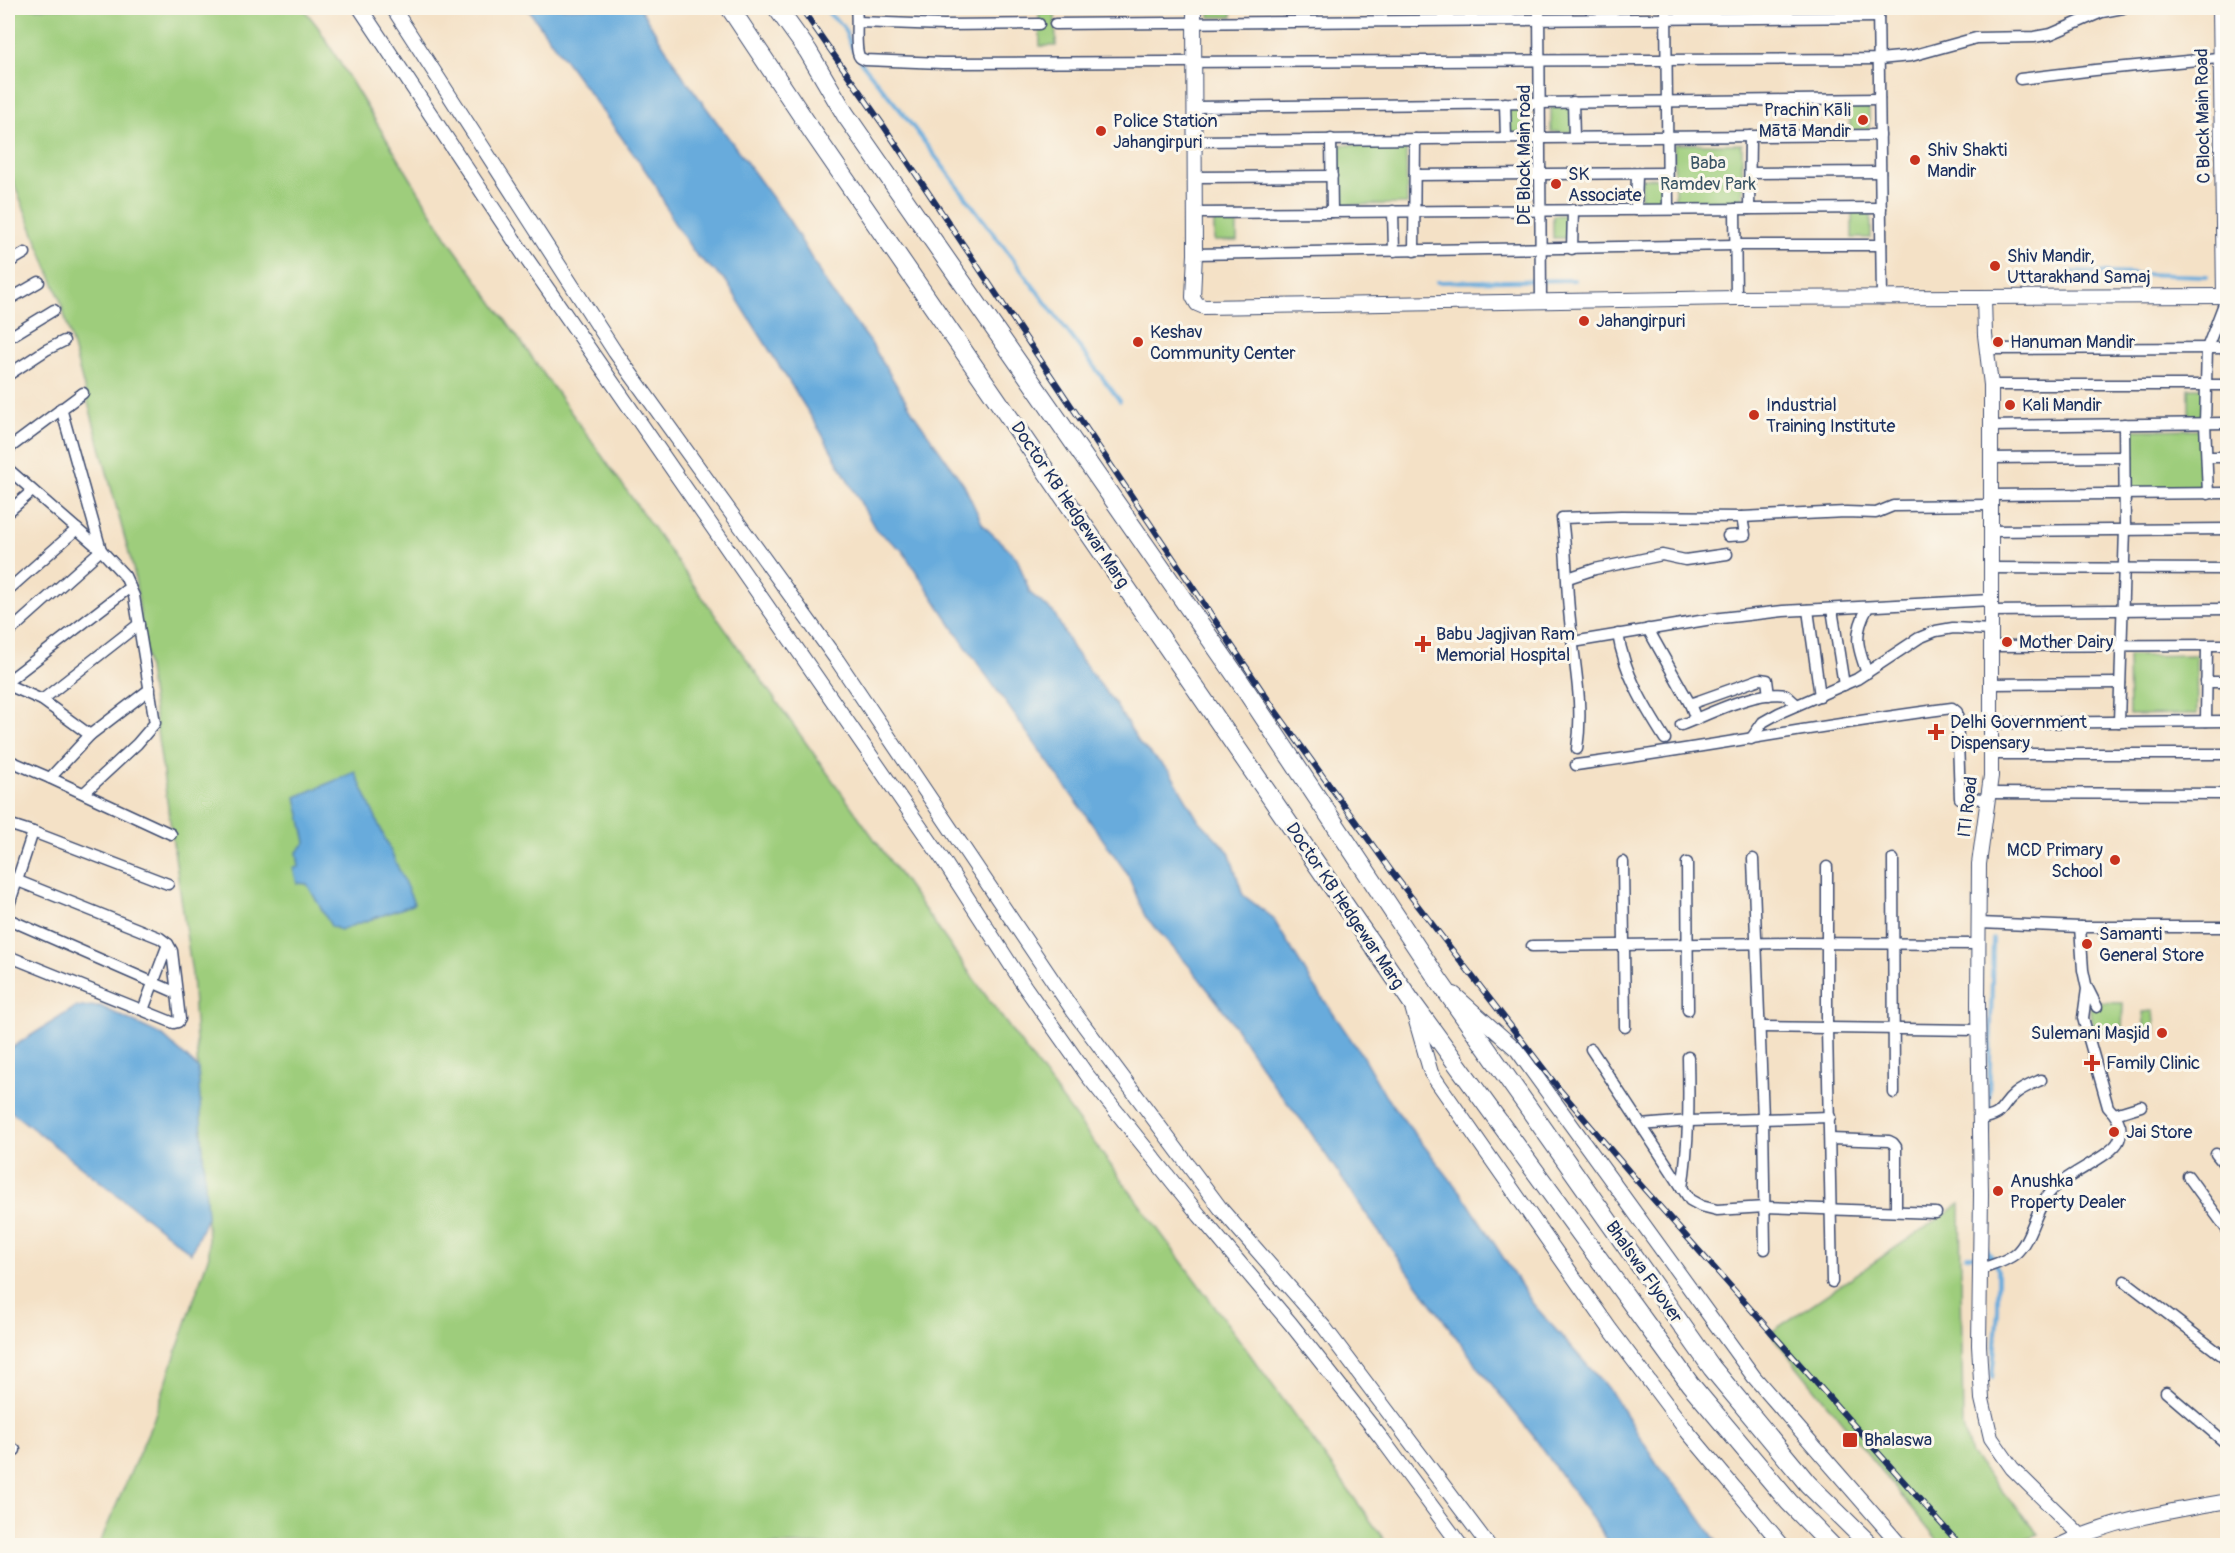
<svg xmlns="http://www.w3.org/2000/svg" width="2235" height="1553" font-family="Pangolin,sans-serif">
<style>
.green{fill:#9ecd7c;stroke:#5c7e6d;stroke-width:1.5}
.water{fill:#67abdc;stroke:#416d9d;stroke-width:1.5}
.lines{fill:none;stroke-linecap:round;stroke-linejoin:round}
.stream{stroke:#67abdc;stroke-width:4}
.street-casing{stroke:#3c4a6e;stroke-width:13}
.secondary-casing{stroke:#3c4a6e;stroke-width:16}
.highway-casing{stroke:#3c4a6e;stroke-width:20}
.street{stroke:#fff;stroke-width:10}
.secondary{stroke:#fff;stroke-width:14}
.highway{stroke:#fff;stroke-width:18}
.rail-casing{stroke:#1b2f5e;stroke-width:6}
.rail{stroke:#fbf7ec;stroke-width:4;stroke-dasharray:11;stroke-linecap:butt}
.poi-dot{fill:#c8321e;stroke:#fbf7ec;stroke-width:2}
.labels{text-anchor:middle;dominant-baseline:central;stroke-width:6;stroke-linejoin:round;paint-order:stroke}
.poi-label{font-size:18px;fill:#1b2f5e;stroke:#fbf7ec;text-anchor:start}
.street-label{font-size:18px;fill:#1b2f5e;stroke:#fbf7ec}
.park-label{font-size:18px;fill:#3c5666;stroke:#fbf7ec}
</style>
<rect width="100%" height="100%" fill="#fbf7ec"/>
<filter id="ink" filterUnits="userSpaceOnUse"><feTurbulence type="fractalNoise" baseFrequency=".0167" numOctaves="2"/><feDisplacementMap in="SourceGraphic" scale="12" xChannelSelector="R" yChannelSelector="G"/><feConvolveMatrix kernelMatrix="1 2 1 2 8 2 1 2 1" color-interpolation-filters="sRGB"/></filter>
<filter id="wash" filterUnits="userSpaceOnUse"><feTurbulence type="fractalNoise" baseFrequency=".008" numOctaves="4" result="noise"/><feDisplacementMap in="SourceGraphic" scale="24" xChannelSelector="R" yChannelSelector="G"/><feGaussianBlur stdDeviation="1.35" result="paint"/><feColorMatrix in="noise" values="0 0 0 0 0 0 0 0 0 0 0 0 0 0 0 0 0 1.4 0 .05"/><feComposite in="paint" operator="in"/></filter>
<g filter="url(#wash)">
<rect width="100%" height="100%" fill="#f4e1c6"/>
<!-- green -->
<g class="green">
<path d="M8,8H303L318,27L447,238L981,989L1271,1383L1388,1545H99L153,1421L209,1255L192,974L134,572L60,299L8,168Z"/>
<path d="M1039,8H1055L1056,46H1040Z"/>
<rect x="1209" y="8" width="23" height="9"/>
<path d="M1849,104H1869V131H1850Z"/>
<path d="M1571,106L1572,132H1551V107Z"/>
<path d="M1528,107L1529,133H1509L1508,108Z"/>
<path d="M1674,144H1742L1743,203L1675,204Z"/>
<path d="M1338,145H1406L1407,204L1339,205Z"/>
<path d="M1641,178H1661V203L1641,202Z"/>
<rect x="1852" y="211" width="19" height="27"/>
<rect x="1214" y="215" width="23" height="26"/>
<path d="M1553,215H1569L1568,238H1553Z"/>
<path d="M2223,317H2227V342H2221Z"/>
<rect x="2189" y="388" width="15" height="32"/>
<path d="M2202,429L2203,488L2129,489V430Z"/>
<path d="M2196,655L2197,714L2129,715L2128,656Z"/>
<path d="M2090,1002L2123,1003L2122,1033H2093Z"/>
<path d="M2154,1011L2156,1033L2145,1034L2143,1012Z"/>
<path d="M1960,1204L1963,1427L1971,1455L2039,1534L2009,1545H1941L1770,1333Z"/>
</g>
<!-- water -->
<g class="water">
<path d="M527,8H640L683,76L789,220L830,290L869,340L914,414L964,485L983,525L1017,558L1030,593L1054,613L1073,649L1115,704L1140,744L1170,772L1197,818L1229,852L1243,895L1272,917L1311,981L1363,1057L1386,1097L1467,1201L1533,1304L1611,1392L1661,1470L1686,1498L1719,1545H1611L1534,1437L1482,1372L1376,1228L1307,1127L1274,1086L1225,1012L1191,968L1145,916L1127,873L964,644L902,550L876,530L819,429L726,281L696,255L673,221L656,186L641,164Z"/>
<path d="M355,772L414,903L412,905L340,930L331,926L307,884L297,883L293,868L299,867L297,852L306,842L296,797Z"/>
<path d="M100,1006L163,1036L198,1068L207,1217L191,1253L8,1109V1050L76,1007Z"/>
</g>
<g class="lines">
<!-- stream -->
<g class="stream">
<path d="M826,8L830,15L843,26L853,50"/>
<path d="M860,61L901,111L1120,401"/>
<path d="M2070,272L2207,276"/>
<path d="M1437,282L1574,280"/>
<path d="M1987,1180L1993,939"/>
<path d="M1986,1248L1998,1269V1311L1992,1378"/>
<path d="M1967,1256H1992"/>
</g>
</g>
</g>
<g filter="url(#ink)">
<g class="lines">
<defs>
<g id="street">
<path d="M856,8C858,21 855,42 858,53C859,58 861,58 865,60L942,63L1879,59L1911,56L1976,38L2034,37L2051,34L2102,12L2123,8"/>
<path d="M1539,8L1541,302"/>
<path d="M1666,8L1668,209"/>
<path d="M1878,8L1882,299"/>
<path d="M858,22L944,25L1039,24"/>
<path d="M1055,24L1878,17"/>
<path d="M2020,79L2095,70L2228,57"/>
<path d="M1573,102L1574,137"/>
<path d="M1505,103L1506,138"/>
<path d="M1194,107L1879,99"/>
<path d="M1331,139L1332,212"/>
<path d="M1195,141L1880,135"/>
<path d="M1750,173L1880,172"/>
<path d="M1415,175L1667,173"/>
<path d="M1195,177L1332,176"/>
<path d="M8,199V206"/>
<path d="M1735,209L1736,298"/>
<path d="M1749,209L1750,136"/>
<path d="M1636,210L1637,174"/>
<path d="M1393,211L1394,251"/>
<path d="M1195,213L1881,208"/>
<path d="M1572,249L1573,210"/>
<path d="M1414,251L1415,139"/>
<path d="M1195,254L1735,245H1881"/>
<path d="M8,263L25,253"/>
<path d="M8,300L39,282"/>
<path d="M8,338L54,310"/>
<path d="M1988,349L2228,348"/>
<path d="M8,375L46,350L64,341"/>
<path d="M1991,385H2228"/>
<path d="M1991,426L2228,423"/>
<path d="M8,449L83,393"/>
<path d="M2207,457H2228"/>
<path d="M1991,458L2124,457"/>
<path d="M8,469L101,550L125,576L134,596L155,723L137,744L84,793"/>
<path d="M2208,494L2205,423L2207,348L2227,296"/>
<path d="M1991,495L2228,493"/>
<path d="M8,512L31,492"/>
<path d="M1991,531L2228,529"/>
<path d="M1728,536L1745,535L1742,517"/>
<path d="M1991,568L2228,569"/>
<path d="M1568,578L1595,569L1662,555L1685,560L1727,554"/>
<path d="M8,590L77,529"/>
<path d="M1832,609L1844,685"/>
<path d="M1808,610L1820,696"/>
<path d="M1991,611L2228,609"/>
<path d="M1648,629L1690,704L1696,719"/>
<path d="M8,633L101,550L61,408"/>
<path d="M1618,634C1624,673 1644,706 1665,739"/>
<path d="M1573,642L1712,619L1783,611L1991,600"/>
<path d="M1991,646L2228,645"/>
<path d="M1867,673C1857,646 1853,634 1868,607"/>
<path d="M8,681L130,587"/>
<path d="M2206,682H2228"/>
<path d="M1991,684L2120,683"/>
<path d="M8,685L42,700L90,735L50,778"/>
<path d="M42,700L139,624"/>
<path d="M1690,704L1760,679L1767,680L1769,695"/>
<path d="M2206,721L2207,646"/>
<path d="M2119,722L2125,529L2124,424"/>
<path d="M1991,723L2228,721"/>
<path d="M1681,725C1710,714 1755,690 1786,695L1797,705"/>
<path d="M90,735L150,689"/>
<path d="M1751,739L1763,722L1779,713L1857,679L1919,638L1936,631L1953,628L1991,630"/>
<path d="M1577,749C1584,704 1574,664 1570,620C1566,586 1567,552 1562,518L1621,516L1742,517L1846,512L1876,513L1893,506L1991,505"/>
<path d="M1991,754H2228"/>
<path d="M8,760L50,778L171,834"/>
<path d="M1576,765C1702,748 1826,724 1952,708L1957,712L1960,798L1987,799"/>
<path d="M1988,793L2228,794"/>
<path d="M8,824L33,832L8,908"/>
<path d="M33,832L168,884"/>
<path d="M1753,859L1763,1118L1765,1249"/>
<path d="M1893,859L1894,1093"/>
<path d="M1623,862L1625,1027"/>
<path d="M1687,863L1688,1010"/>
<path d="M1827,867V1028L1832,1282"/>
<path d="M8,877L160,938L168,944L172,951L180,1019L178,1022L174,1023L8,956"/>
<path d="M8,919L177,993"/>
<path d="M1979,923L2080,927H2228"/>
<path d="M1532,946L1793,943L1978,944"/>
<path d="M2088,989L2097,1007"/>
<path d="M143,1010L168,944"/>
<path d="M1760,1027L1978,1030"/>
<path d="M1591,1049L1690,1200L1701,1206L1717,1210L1765,1207L1936,1213"/>
<path d="M2115,1114L2141,1106"/>
<path d="M1980,1119C2006,1115 1998,1108 2015,1094C2022,1088 2032,1084 2041,1080"/>
<path d="M1641,1125L1689,1121L1830,1117"/>
<path d="M1830,1139L1889,1141L1893,1143L1896,1147V1211"/>
<path d="M2216,1154L2228,1169"/>
<path d="M2188,1176L2228,1231"/>
<path d="M1682,1188C1689,1144 1689,1102 1688,1057"/>
<path d="M1981,1269C1992,1265 2005,1262 2015,1254C2032,1240 2035,1207 2052,1190C2066,1174 2113,1156 2119,1140C2124,1128 2117,1116 2108,1107L2083,1018L2087,989L2083,970L2080,927"/>
<path d="M2125,1281L2228,1360"/>
<path d="M2166,1392L2228,1445"/>
<path d="M8,1446L15,1450"/>
</g>
<g id="secondary">
<path d="M360,8L524,255L943,860L1025,987L1087,1075L1200,1216L1291,1324L1382,1439L1461,1546"/>
<path d="M393,8L615,352L837,660L1074,1012L1221,1209L1324,1327L1489,1546"/>
<path d="M1194,8L1195,254L1193,297L1197,304L1204,307L1736,298L2228,296"/>
<path d="M2220,8L2224,296"/>
<path d="M1984,297L1985,335L1991,385V776L1979,864L1978,1004L1981,1194L1979,1345L1982,1399L1991,1438L2012,1468L2080,1535"/>
<path d="M1454,994L1517,1050L1754,1377L1901,1546"/>
<path d="M1412,1007L1431,1073L1610,1329L1686,1430L1783,1546"/>
<path d="M2058,1546C2112,1520 2170,1511 2228,1501"/>
</g>
<g id="highway">
<path d="M730,8L814,134L1411,1001L1690,1384L1789,1502L1832,1546"/>
<path d="M777,8L808,51L845,114L1239,680L1439,981L1712,1368L1808,1484L1871,1546"/>
</g>
</defs>
<!-- street casing -->
<use href="#street" class="street-casing"/>
<!-- secondary casing -->
<use href="#secondary" class="secondary-casing"/>
<!-- highway casing -->
<use href="#highway" class="highway-casing"/>
<!-- street -->
<use href="#street" class="street"/>
<!-- secondary -->
<use href="#secondary" class="secondary"/>
<!-- highway -->
<use href="#highway" class="highway"/>
<defs>
<path id="rail" d="M801,8L883,125L1275,710L1392,872L1560,1090L1638,1182L1961,1546"/>
</defs>
<!-- rail casing -->
<use href="#rail" class="rail-casing"/>
<!-- rail -->
<use href="#rail" class="rail"/>
</g>
</g>
<!-- markers -->
<g class="poi-dot">
<circle cx="1863" cy="120" r="6"/>
<circle cx="1101" cy="131" r="6"/>
<circle cx="1915" cy="160" r="6"/>
<circle cx="1556" cy="184" r="6"/>
<circle cx="1995" cy="266" r="6"/>
<circle cx="1584" cy="321" r="6"/>
<circle cx="1138" cy="342" r="6"/>
<circle cx="1998" cy="342" r="6"/>
<circle cx="2010" cy="405" r="6"/>
<circle cx="1754" cy="415" r="6"/>
<circle cx="2007" cy="642" r="6"/>
<path d="M1420 635h6v6h6v6h-6v6h-6v-6h-6v-6h6z"/>
<path d="M1933 723h6v6h6v6h-6v6h-6v-6h-6v-6h6z"/>
<circle cx="2115" cy="860" r="6"/>
<circle cx="2087" cy="944" r="6"/>
<circle cx="2162" cy="1033" r="6"/>
<path d="M2089 1054h6v6h6v6h-6v6h-6v-6h-6v-6h6z"/>
<circle cx="2114" cy="1132" r="6"/>
<circle cx="1998" cy="1191" r="6"/>
<rect x="1842" y="1432" width="16" height="16" rx="3"/>
</g>
<g class="labels">
<!-- poi labels -->
<g class="poi-label">
<text x="1851" y="110" text-anchor="end">Prachin Kāli<tspan x="1851" dy="21">Mātā Mandir</tspan></text>
<text x="1113" y="121">Police Station<tspan x="1113" dy="21">Jahangirpuri</tspan></text>
<text x="1927" y="150">Shiv Shakti<tspan x="1927" dy="21">Mandir</tspan></text>
<text x="1568" y="174">SK<tspan x="1568" dy="21">Associate</tspan></text>
<text x="2007" y="256">Shiv Mandir,<tspan x="2007" dy="21">Uttarakhand Samaj</tspan></text>
<text x="1596" y="321">Jahangirpuri</text>
<text x="1150" y="332">Keshav<tspan x="1150" dy="21">Community Center</tspan></text>
<text x="2010" y="342">Hanuman Mandir</text>
<text x="1766" y="405">Industrial<tspan x="1766" dy="21">Training Institute</tspan></text>
<text x="2022" y="405">Kali Mandir</text>
<text x="1436" y="634">Babu Jagjivan Ram<tspan x="1436" dy="21">Memorial Hospital</tspan></text>
<text x="2019" y="642">Mother Dairy</text>
<text x="1950" y="722">Delhi Government<tspan x="1950" dy="21">Dispensary</tspan></text>
<text x="2103" y="850" text-anchor="end">MCD Primary<tspan x="2103" dy="21">School</tspan></text>
<text x="2099" y="934">Samanti<tspan x="2099" dy="21">General Store</tspan></text>
<text x="2150" y="1033" text-anchor="end">Sulemani Masjid</text>
<text x="2106" y="1063">Family Clinic</text>
<text x="2126" y="1132">Jai Store</text>
<text x="2010" y="1181">Anushka<tspan x="2010" dy="21">Property Dealer</tspan></text>
<text x="1864" y="1440">Bhalaswa</text>
</g>
<!-- street labels -->
<g class="street-label">
<text transform="translate(2203 116) rotate(-91)">C Block Main Road</text>
<text transform="translate(1524 155) rotate(-90)">DE Block Main road</text>
<text transform="translate(1070 505) rotate(56)">Doctor KB Hedgewar Marg</text>
<text transform="translate(1968 807) rotate(-83)">ITI Road</text>
<text transform="translate(1345 906) rotate(56)">Doctor KB Hedgewar Marg</text>
<text transform="translate(1644 1272) rotate(55)">Bhalswa Flyover</text>
</g>
<!-- park labels -->
<g class="park-label">
<text x="1708" y="163">Baba<tspan x="1708" dy="21">Ramdev Park</tspan></text>
</g>
</g>
<!-- margin -->
<rect width="2235" height="1553" fill="none" stroke="#fbf7ec" stroke-width="30"/>
</svg>
